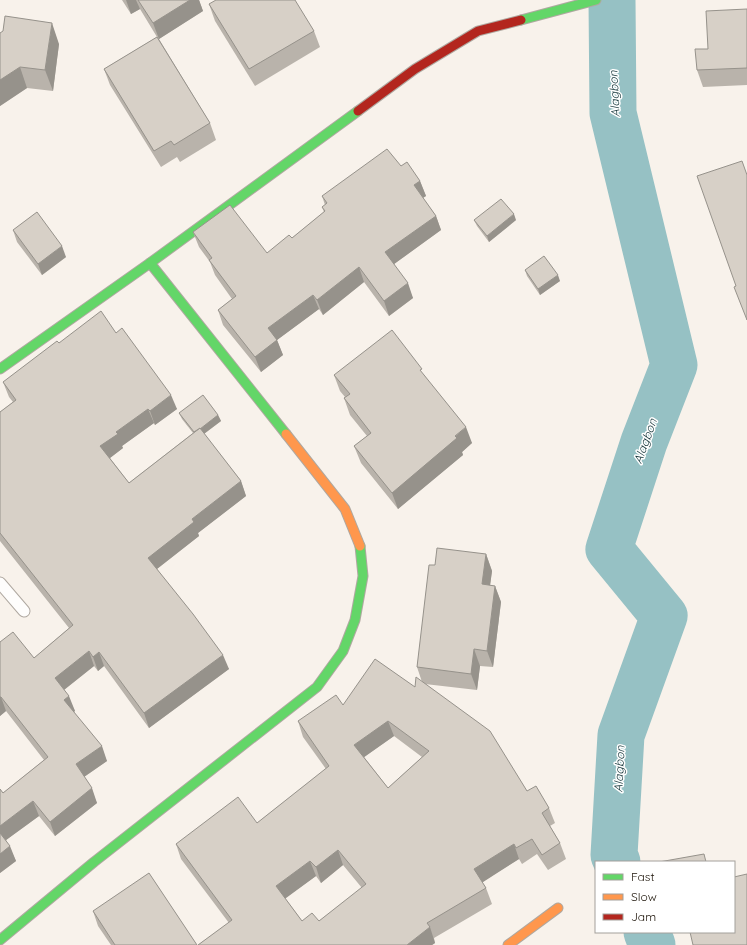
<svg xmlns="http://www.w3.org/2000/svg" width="747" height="945" font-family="Quicksand,sans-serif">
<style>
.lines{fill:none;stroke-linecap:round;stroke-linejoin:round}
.river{stroke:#96c1c4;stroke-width:47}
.lane-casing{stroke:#afa8a0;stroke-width:13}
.fast-casing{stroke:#afa8a0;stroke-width:11}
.slow-casing{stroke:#afa8a0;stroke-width:11}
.jam-casing{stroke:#afa8a0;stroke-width:11}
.lane{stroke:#fefdfc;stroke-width:11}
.fast{stroke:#63d668;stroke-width:9}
.slow{stroke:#ff974d;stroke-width:9}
.jam{stroke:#b3261e;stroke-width:9}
.wall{fill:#b9b3ab;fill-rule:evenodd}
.shaded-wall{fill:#96928b}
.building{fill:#d7d0c7;stroke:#96928b;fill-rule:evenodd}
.labels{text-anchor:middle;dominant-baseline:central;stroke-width:3;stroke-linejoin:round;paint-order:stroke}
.water-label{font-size:12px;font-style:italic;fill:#143539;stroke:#fff}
</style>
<rect width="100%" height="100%" fill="#f8f2eb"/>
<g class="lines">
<!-- river -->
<g class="river">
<path d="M612,0L613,113L674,365L644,442L609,549L664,616L621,735L614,855L617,862"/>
<path d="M647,932L652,945"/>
</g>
<defs>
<path id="lane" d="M0,583L24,611"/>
<g id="fast">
<path d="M521,20L596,0"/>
<path d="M150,263L286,434"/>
<path d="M0,369L150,263L358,111"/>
<path d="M0,940L94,862L317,687L343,651L355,620L363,576L360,546"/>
</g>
<g id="slow">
<path d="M286,434L345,509L360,546"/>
<path d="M508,945L558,908"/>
</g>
<path id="jam" d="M358,111L415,69L478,31L521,20"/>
</defs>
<!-- lane casing -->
<use href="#lane" class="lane-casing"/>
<!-- fast casing -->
<use href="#fast" class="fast-casing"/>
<!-- slow casing -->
<use href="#slow" class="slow-casing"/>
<!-- jam casing -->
<use href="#jam" class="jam-casing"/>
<!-- lane -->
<use href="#lane" class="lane"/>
<!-- fast -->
<use href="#fast" class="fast"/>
<!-- slow -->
<use href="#slow" class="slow"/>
<!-- jam -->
<use href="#jam" class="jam"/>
</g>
<!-- wall -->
<g class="wall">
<path d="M122,0H199L203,11L159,39L210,123L216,140L180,162L177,157L161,167L110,85L104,69L157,37L140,9L131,14Z"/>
<path d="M209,4L314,31L320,47L255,86L215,21Z"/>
<path d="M747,9V85L703,87L697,70L708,49Z"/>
<path d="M0,33L59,44L53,91L27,88L0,106Z"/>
<path d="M401,166L420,181L426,196L423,198L436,216L441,230L394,264L413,298L389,316L364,282L323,315L319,309L277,340L283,355L261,372L223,325L218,310L232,299L215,275L210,262L199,247L193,232L267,253L292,238L324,212L322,207L325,205L322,196Z"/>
<path d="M474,220H516L489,242L477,226Z"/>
<path d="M13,230L66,257L42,275L17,242Z"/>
<path d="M525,270L560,281L540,295L527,276Z"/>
<path d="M116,333L177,409L155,425L154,423L122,446L123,448L110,458L129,483L193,433L182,419L179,413L218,415L221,421L204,434L241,481L246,496L198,533L199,536L157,569L229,669L149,728L104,666L98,671L94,666L64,690L75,711L74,712L107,761L84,777L97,803L55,836L39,816L6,840L16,861L0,873V789L3,793L44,760L6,711L0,716V642L34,658L69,628L0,541V412L13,402L9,397L3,382L59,343Z"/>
<path d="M334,375H424L472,443L462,452L463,455L398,509L361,463L354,446L367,436L350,415L344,398L345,397L340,391Z"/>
<path d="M486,554L492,571L490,585L495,586L501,602L493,667L480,666L477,690L425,684L527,791L549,808L555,823L550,826L560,843L566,859L548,870L537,854L522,864L519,859L482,882L486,888L492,904L434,938L435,943L432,945H198L229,923L181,859L176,844L257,823L326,769L303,737L298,721L343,705L415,687L422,682L417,667L435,565ZM394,736L422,757L388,788L364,757ZM343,865L362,888L319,921H302L285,898L316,876L321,883Z"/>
<path d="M93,911L197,945H111L98,926Z"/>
</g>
<!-- shaded-wall -->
<g class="shaded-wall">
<path d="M126,0H136L140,9L131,14Z"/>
<path d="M190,0H199L203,11L159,39L153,23Z"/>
<path d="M52,23L59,44L53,91L45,70Z"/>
<path d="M20,67L27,88L0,106V80Z"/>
<path d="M420,181L426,196L419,200L414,185Z"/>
<path d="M514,214L516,220L489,242L487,236Z"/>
<path d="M436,216L441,230L390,267L385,252Z"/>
<path d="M62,246L66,257L42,275L38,264Z"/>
<path d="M359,267L364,282L323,315L317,300Z"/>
<path d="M558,275L560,281L540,295L538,289Z"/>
<path d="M408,283L413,298L389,316L384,301Z"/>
<path d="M313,295L319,309L277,340L283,355L261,372L255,357L268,328Z"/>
<path d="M171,395L177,409L155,425L150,411Z"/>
<path d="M148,409L154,423L122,446L123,448L106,461L100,446L116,432Z"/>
<path d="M218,415L221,421L197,439L195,433Z"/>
<path d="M466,427L472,443L462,452L463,455L398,509L392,493Z"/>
<path d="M241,481L246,496L198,533L199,536L153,572L148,558L192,519Z"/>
<path d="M486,554L492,571L488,601L482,584Z"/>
<path d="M495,586L501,602L493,667L487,651Z"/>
<path d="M474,649L480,666L477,690L471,674Z"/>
<path d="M89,651L94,666L60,693L55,678Z"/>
<path d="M99,652L104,666L98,671L93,657Z"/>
<path d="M223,655L229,669L149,728L144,713Z"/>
<path d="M69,696L75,711L70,715L64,700Z"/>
<path d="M0,697H1L6,711L0,716Z"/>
<path d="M388,721L394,736L360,760L354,745Z"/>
<path d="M102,746L107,761L81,779L76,764Z"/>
<path d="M92,788L97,803L55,836L50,822Z"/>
<path d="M33,801L39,816L2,843L0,837V826Z"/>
<path d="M514,844L519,859L480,884L474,869Z"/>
<path d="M10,846L16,861L0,873V854Z"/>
<path d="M338,850L343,865L321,883L316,867Z"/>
<path d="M310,861L316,876L282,901L276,886Z"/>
<path d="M430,927L435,943L432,945H407Z"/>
</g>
<!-- building -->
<g class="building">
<path d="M138,0H190L153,23Z"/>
<path d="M216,0H295L314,31L249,69L209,4Z"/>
<path d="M747,9V68L697,70L695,49H708L706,11Z"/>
<path d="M5,16L52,23L45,70L20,67L0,80V33L3,31Z"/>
<path d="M157,37L210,123L174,145L171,141L154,151L104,69Z"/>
<path d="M387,149L401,166L407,162L420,181L414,185L436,216L385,252L408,283L384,301L359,267L317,300L313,295L268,328L277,340L255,357L218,310L236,296L209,260L212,258L193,232L230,205L267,253L289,235L292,238L325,211L322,207L327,203L322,196Z"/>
<path d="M742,161L747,175V320L734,287L736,286L697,176Z"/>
<path d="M501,199L514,214L487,236L474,220Z"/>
<path d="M37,212L62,246L38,264L13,230Z"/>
<path d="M544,256L558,275L538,289L525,270Z"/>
<path d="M101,311L116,333L122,328L171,395L150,411L148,409L116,432L118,434L100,446L129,483L200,428L241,481L192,519L194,522L148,558L193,614L223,655L144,713L99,652L93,657L89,651L55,678L69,696L64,700L102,746L76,764L92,788L50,822L33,801L0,826V789L3,793L48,757L1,697H0V642L13,632L34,658L73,625L0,533V412L16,400L3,382L57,341L59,343Z"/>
<path d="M392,330L422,369L420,370L466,427L455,436L457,438L392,493L354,446L371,433L344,398L350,394L334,375Z"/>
<path d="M203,395L218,415L200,429V428L194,432L179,413Z"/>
<path d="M437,548L486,554L482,584L495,586L487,651L474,649L471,674L417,667L429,565H435Z"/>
<path d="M375,659L415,687L416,677L490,731L527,791L536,786L549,808L542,813L560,843L542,855L532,839L516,848L514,844L474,869L486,888L427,923L430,927L407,945H198L232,920L176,844L238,797L257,823L329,766L298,721L336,695L343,705ZM388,721L429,751L388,788L354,745ZM338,850L366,884L319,921L312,913L302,921L276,886L310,861L316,867Z"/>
<path d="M0,833L10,846L0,854Z"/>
<path d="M704,854L706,862H659Z"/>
<path d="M149,873L197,945H115L93,911Z"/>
<path d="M747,874V945H693L690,932H734V877Z"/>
</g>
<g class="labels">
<!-- water labels -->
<g class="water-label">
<text transform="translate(614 94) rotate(-93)">Alagbon</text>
<text transform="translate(645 441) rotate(-70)">Alagbon</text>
<text transform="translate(619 769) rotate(-87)">Alagbon</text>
</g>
</g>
<!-- legend -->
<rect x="595" y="861" width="140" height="72" fill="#ffffff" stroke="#a3a09b"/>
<rect x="603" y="874" width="20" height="6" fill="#63d668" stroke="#a3a09b"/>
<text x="631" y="881" font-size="12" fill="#1a1106">Fast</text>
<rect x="603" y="894" width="20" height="6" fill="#ff974d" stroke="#a3a09b"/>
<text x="631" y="901" font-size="12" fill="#1a1106">Slow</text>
<rect x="603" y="914" width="20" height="6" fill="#b3261e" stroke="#a3a09b"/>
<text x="631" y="921" font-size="12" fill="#1a1106">Jam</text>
</svg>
